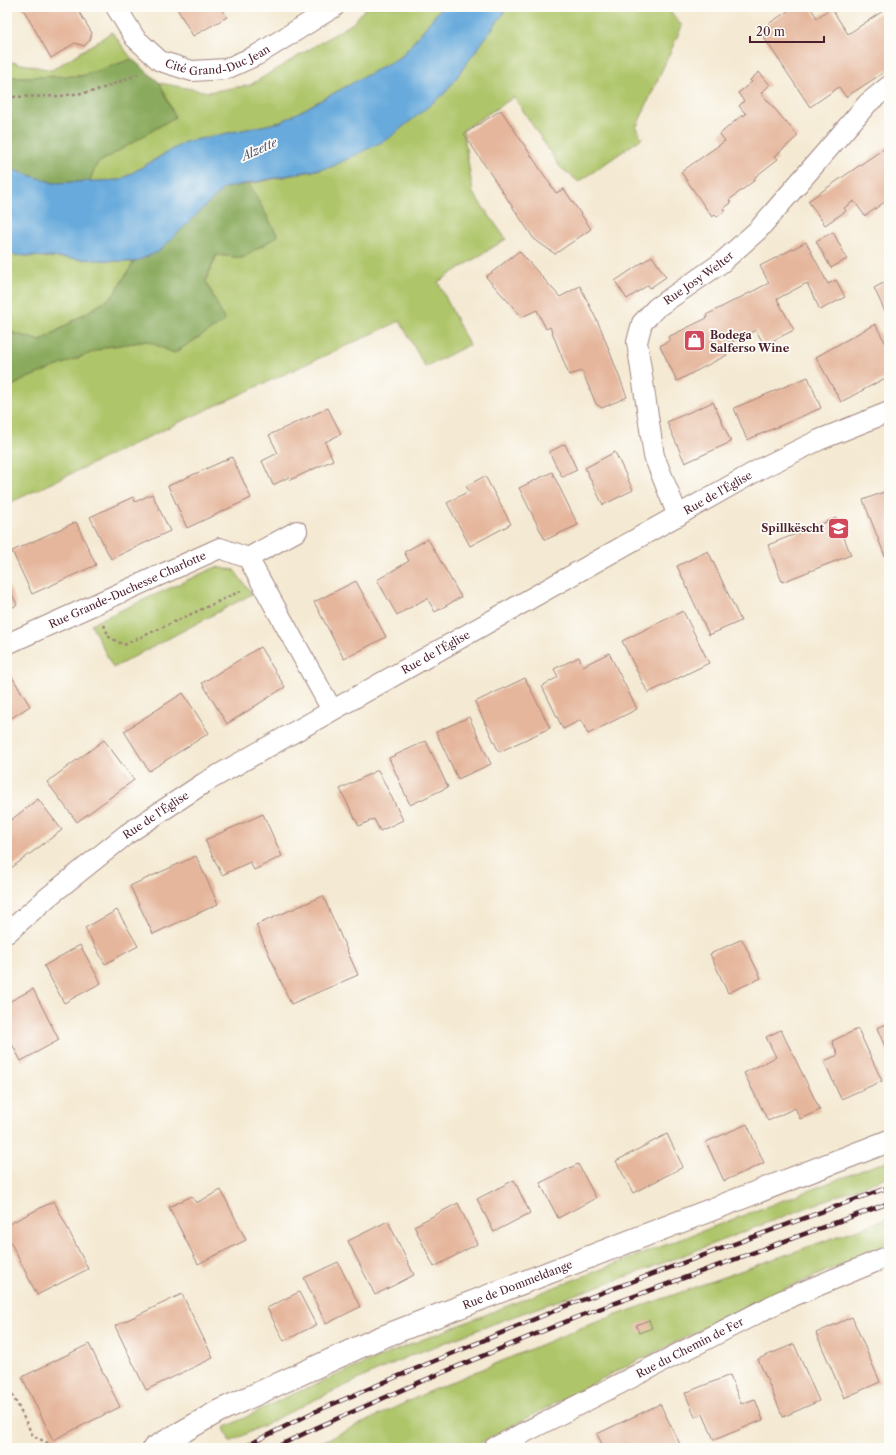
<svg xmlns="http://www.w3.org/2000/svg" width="896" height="1455" font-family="'Libre Caslon Text',serif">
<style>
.green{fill:#aec569;stroke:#7c724a}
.forest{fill:#8aaa5d;stroke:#6a6444}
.water{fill:#67aadc;stroke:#586484}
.building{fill:#e5b69b}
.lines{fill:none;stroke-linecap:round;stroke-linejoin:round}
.street-casing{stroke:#9f847e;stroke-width:22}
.secondary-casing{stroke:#9f847e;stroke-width:24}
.path{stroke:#9f847e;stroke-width:2.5;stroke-dasharray:3 3;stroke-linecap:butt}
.street{stroke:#fff;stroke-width:20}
.secondary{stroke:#fff;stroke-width:22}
.rail-casing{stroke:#4a1f2b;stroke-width:4.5}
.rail{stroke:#fdfcf7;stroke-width:3;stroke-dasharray:9;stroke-linecap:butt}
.labels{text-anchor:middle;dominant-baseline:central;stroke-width:3.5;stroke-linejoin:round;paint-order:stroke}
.street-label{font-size:11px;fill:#4a1f2b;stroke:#fdfcf7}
.poi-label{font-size:11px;font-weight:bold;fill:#4a1f2b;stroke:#fdfcf7;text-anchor:start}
.water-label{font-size:12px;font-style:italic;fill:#565772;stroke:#fdfcf7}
</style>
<rect width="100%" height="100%" fill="#fdfcf7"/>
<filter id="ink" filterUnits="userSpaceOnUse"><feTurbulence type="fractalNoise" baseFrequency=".025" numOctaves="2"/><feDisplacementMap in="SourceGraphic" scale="8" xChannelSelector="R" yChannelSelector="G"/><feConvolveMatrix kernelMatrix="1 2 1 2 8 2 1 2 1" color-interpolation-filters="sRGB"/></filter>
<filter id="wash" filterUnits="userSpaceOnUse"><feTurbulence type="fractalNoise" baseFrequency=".012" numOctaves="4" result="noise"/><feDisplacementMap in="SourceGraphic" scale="16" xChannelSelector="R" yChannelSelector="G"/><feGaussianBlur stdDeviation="0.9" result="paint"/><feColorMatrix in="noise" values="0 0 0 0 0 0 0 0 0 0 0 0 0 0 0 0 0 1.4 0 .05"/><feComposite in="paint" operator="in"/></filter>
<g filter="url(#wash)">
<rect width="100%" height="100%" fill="#f4e9d2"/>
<!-- green -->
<g class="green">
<path d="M366,7H442L402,56L281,122L185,142L120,180L89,182L96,164L175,117L160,83L208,92L250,85L353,23Z"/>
<path d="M508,7H667L682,26L636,128L642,138L579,182L560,167L514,97L463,130L473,193L506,239L438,282L469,345L425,367L400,321L178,423L7,504V389L27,378L106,347L147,341L174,353L224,321L206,281L217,255L242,258L278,236L249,184L331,167L445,93Z"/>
<path d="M112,32L132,59L81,76L7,77V61L52,70Z"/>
<path d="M7,253L13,255L134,262L112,297L40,341L7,331Z"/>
<path d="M216,567L234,570L252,594L113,668L91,624Z"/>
<path d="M889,1160V1176L650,1268L509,1318L407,1357L308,1403L230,1442L224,1428L286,1397L394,1351L560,1285Z"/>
<path d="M889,1218V1244L776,1293L609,1375L471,1448H309L428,1392L583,1327Z"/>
</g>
<!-- forest -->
<g class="forest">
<path d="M132,59L160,83L175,117L97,164L89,182L54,183L7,168V77L81,76Z"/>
<path d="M249,184L278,236L242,258L216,255L206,281L225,321L174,353L147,341L106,347L27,378L7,389V331L41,341L112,297L134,262L158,251L224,188Z"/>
</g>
<!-- water -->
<path class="water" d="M442,7H508L445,93L388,139L331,167L224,188L158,252L134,262L13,255L7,253V168L54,183L120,180L185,142L281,122L402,56Z"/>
<g id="blocks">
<!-- building -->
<g class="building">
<path d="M22,7H76L92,33L90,40L84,46L75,43L51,58Z"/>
<path d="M176,7H221L227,17L193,36Z"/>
<path d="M794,7H810L817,18L831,8L848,34L889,7V69L846,97L839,87L810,107L759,30Z"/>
<path d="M759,72L770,85L761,93L798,136L775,156L778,159L755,177V180L729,200L731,203L723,209L725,211L717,217L715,215L712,217L681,172L725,141L720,134L742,115L743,116L746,114L739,106L744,101L738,93L752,82L750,80Z"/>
<path d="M501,110L556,193L564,189L591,229L555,254L534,239L464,134Z"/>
<path d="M889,145V199L865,216L854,201L844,208L846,211L825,225L808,201Z"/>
<path d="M833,232L847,259L831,268L816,241Z"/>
<path d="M806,242L828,284L836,280L845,297L820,310L807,283L777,299L794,330L764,345L756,330L722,347L727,355L677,381L660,346L670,340L668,337L707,318L706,315L769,283L760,266Z"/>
<path d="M519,251L560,297L580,286L601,329L627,397L602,408L596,404L582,371L569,375L550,327L546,329L537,310L522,317L486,277Z"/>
<path d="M652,256L666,277L650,288L648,285L627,299L615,281Z"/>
<path d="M889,280V320L874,288Z"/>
<path d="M875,324L889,349V376L841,402L816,357Z"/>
<path d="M808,377L821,408L747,440L734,408Z"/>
<path d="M713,402L731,442L685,463L667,422Z"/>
<path d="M328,408L341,434L325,442L333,460L290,480L289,477L273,485L262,461L278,453L269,435Z"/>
<path d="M565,444L577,470L562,477L549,452Z"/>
<path d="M615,452L633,490L603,505L585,468Z"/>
<path d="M232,457L251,498L187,528L168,486Z"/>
<path d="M552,472L578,525L545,540L519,488Z"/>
<path d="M485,476L511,524L470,546L447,503L469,491L466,486Z"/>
<path d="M889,490V554L885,556L863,500Z"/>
<path d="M152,494L170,531L111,559L90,517L133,497L135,502Z"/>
<path d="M836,518L851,555L782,582L768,545Z"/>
<path d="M76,522L96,565L32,594L12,551Z"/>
<path d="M428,539L461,597L435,612L427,598L397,615L377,580L409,561L404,552Z"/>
<path d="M708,551L741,621L709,635L677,566Z"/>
<path d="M356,581L386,637L344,659L314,602Z"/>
<path d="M7,582L17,605L7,610Z"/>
<path d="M683,611L709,663L648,693L622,641Z"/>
<path d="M260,647L285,687L227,724L202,683Z"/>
<path d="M609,653L637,709L588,734L581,720L563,729L542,686L558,677L554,669L579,657L583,666Z"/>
<path d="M7,669L30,706L7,721Z"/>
<path d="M525,678L550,728L499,752L475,702Z"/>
<path d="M183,693L209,733L149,771L124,731Z"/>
<path d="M469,717L491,764L458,779L436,732Z"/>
<path d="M104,740L134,780L77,822L47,782Z"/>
<path d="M426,741L448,787L410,805L389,758Z"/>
<path d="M378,770L403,820L380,831L374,819L359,826L340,789Z"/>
<path d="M38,799L62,830L11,868L7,863V823Z"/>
<path d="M263,814L282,856L254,870L250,862L222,875L205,840Z"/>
<path d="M196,856L218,904L153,934L130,886Z"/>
<path d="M323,896L358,975L291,1004L256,925Z"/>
<path d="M117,910L138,946L105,964L85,928Z"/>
<path d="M742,939L761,978L728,993L710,954Z"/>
<path d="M80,945L101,983L64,1003L44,966Z"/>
<path d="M33,989L59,1040L21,1061L7,1035V1003Z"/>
<path d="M889,1023V1056L877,1028Z"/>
<path d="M858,1029L882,1081L841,1099L824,1061L838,1055L832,1041Z"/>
<path d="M781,1030L820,1110L800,1119L795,1108L768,1121L744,1073L776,1057L766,1037Z"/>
<path d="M747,1124L764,1163L724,1181L706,1142Z"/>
<path d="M667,1134L683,1167L633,1193L616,1161Z"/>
<path d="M578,1164L596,1198L558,1218L540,1183Z"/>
<path d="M514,1180L530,1213L494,1232L477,1199Z"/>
<path d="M221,1190L246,1240L198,1264L169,1207L192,1196L196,1203Z"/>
<path d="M54,1201L88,1269L37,1295L7,1235V1225Z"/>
<path d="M458,1203L477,1244L434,1267L414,1226Z"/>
<path d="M388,1221L414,1275L375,1295L348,1241Z"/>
<path d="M338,1262L360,1307L326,1324L304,1278Z"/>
<path d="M299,1292L316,1325L284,1341L267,1308Z"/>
<path d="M182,1294L213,1358L146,1390L115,1326Z"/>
<path d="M852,1317L880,1382L844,1398L816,1333Z"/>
<path d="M649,1320L652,1328L639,1333L636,1325Z"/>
<path d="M89,1344L120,1407L53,1440L22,1377Z"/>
<path d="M794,1344L819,1401L783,1417L758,1359Z"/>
<path d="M730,1375L741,1404L755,1399L763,1420L714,1440L703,1414L695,1417L685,1393Z"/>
<path d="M660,1404L682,1448H604L597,1434Z"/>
</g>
</g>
</g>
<g filter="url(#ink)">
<use href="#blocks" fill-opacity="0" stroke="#9f847e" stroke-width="1"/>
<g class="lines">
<defs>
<g id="street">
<path id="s1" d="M116,7L135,38L160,61L192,71L226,69L257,55L334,7"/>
<path id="s2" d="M678,516L654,456L637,342L642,323L656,308L721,263L758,230L868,103L889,86"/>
<path d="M248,558L297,531"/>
<path id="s3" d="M7,644L220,548L248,558L332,710"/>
<path id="s4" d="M7,933L48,897L127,834L204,783L760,469L819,440L889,412"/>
<path id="s5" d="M494,1448L781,1301L889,1256"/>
</g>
<g id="secondary">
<path id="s6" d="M154,1448L219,1411L377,1339L889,1141"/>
</g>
</defs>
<!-- street casing -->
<use href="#street" class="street-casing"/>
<!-- secondary casing -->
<use href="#secondary" class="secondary-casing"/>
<!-- path -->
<g class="path">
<path d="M7,97L60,96L96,91L141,73"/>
<path d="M104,625L109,637L124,645L241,591"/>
<path d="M7,1384L33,1436L54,1446L55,1448"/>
</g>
<!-- street -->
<use href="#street" class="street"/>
<!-- secondary -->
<use href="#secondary" class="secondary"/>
<defs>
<g id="rail">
<path d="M242,1448L312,1413L415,1369L566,1306L889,1187"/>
<path d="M274,1448L318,1427L420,1382L577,1317L889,1203"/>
</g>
</defs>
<!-- rail casing -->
<use href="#rail" class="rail-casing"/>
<!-- rail -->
<use href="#rail" class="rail"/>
</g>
</g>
<!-- icons -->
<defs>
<symbol id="shop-square" viewBox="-11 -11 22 22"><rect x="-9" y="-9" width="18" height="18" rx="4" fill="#d1495b" stroke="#fdfcf7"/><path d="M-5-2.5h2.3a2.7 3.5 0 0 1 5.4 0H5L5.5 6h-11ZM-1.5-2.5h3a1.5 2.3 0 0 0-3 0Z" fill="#fff"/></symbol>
<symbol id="school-square" viewBox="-11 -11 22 22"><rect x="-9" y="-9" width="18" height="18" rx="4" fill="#d1495b" stroke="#fdfcf7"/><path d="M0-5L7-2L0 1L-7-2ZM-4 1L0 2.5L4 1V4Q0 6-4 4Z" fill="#fff"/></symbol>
</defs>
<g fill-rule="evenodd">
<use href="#shop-square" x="682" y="328" width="25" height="25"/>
<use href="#school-square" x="826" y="516" width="25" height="25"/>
</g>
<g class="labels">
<!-- street labels -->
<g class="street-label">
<text stroke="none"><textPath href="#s1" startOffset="131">Cité Grand-Duc Jean</textPath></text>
<text stroke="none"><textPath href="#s2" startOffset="272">Rue Josy Welter</textPath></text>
<text stroke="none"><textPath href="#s4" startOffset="838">Rue de l'Église</textPath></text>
<text stroke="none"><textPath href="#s3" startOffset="132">Rue Grande-Duchesse Charlotte</textPath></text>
<text stroke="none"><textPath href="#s4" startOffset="514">Rue de l'Église</textPath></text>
<text stroke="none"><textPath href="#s4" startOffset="190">Rue de l'Église</textPath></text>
<text stroke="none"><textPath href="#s6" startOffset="399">Rue de Dommeldange</textPath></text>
<text stroke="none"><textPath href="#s5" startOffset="220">Rue du Chemin de Fer</textPath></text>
</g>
<!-- poi labels -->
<g class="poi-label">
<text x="710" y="335">Bodega<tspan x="710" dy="13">Salferso Wine</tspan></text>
<text x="824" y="528" text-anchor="end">Spillkëscht</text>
</g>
<!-- water labels -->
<g class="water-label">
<text transform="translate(259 149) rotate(-24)">Alzette</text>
</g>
</g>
<!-- margin -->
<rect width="896" height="1455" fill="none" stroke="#fdfcf7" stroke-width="24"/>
<!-- scale -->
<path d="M750 36v6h74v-6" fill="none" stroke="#4a1f2b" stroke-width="2"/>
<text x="756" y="36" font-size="12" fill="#4a1f2b" stroke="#fdfcf7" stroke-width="3" paint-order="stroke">20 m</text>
</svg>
